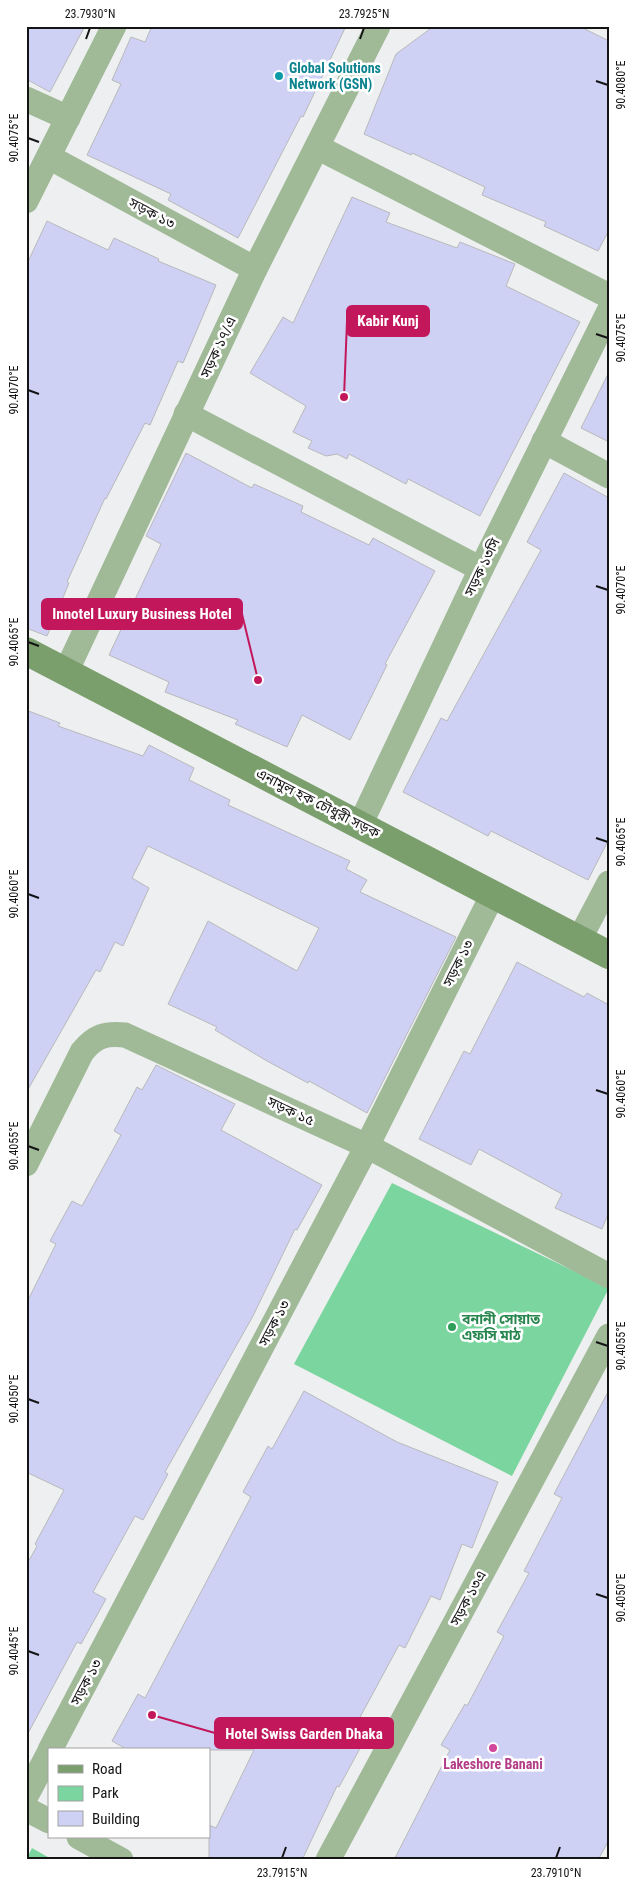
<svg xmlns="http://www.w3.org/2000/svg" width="635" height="1886" font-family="'Roboto Condensed','Noto Sans Bengali',sans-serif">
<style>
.green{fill:#7bd59e}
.building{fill:#ced1f4;stroke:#b9b9bb}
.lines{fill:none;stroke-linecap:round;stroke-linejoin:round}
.street{stroke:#a0ba98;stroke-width:25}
.secondary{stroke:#7a9f6c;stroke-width:28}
.ticks{fill:none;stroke:#141415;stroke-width:2}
.culture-dot{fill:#0f9aa8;stroke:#fff;stroke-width:2}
.leisure-dot{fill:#2e9e5b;stroke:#fff;stroke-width:2}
.hotel-dot{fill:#d1479c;stroke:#fff;stroke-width:2}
.labels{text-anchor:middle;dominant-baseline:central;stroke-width:5;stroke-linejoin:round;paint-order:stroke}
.culture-label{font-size:14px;font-weight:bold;fill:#0d838f;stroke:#fff;text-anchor:start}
.street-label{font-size:14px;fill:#141415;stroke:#fff}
.leisure-label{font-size:14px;font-weight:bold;fill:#27864d;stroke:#fff;text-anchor:start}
.hotel-label{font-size:14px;font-weight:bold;fill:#b23c85;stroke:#fff}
.leader{fill:none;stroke:#c2185b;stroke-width:2}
.callout-dot{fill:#c2185b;stroke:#fff;stroke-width:2}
.callout{fill:#c2185b;stroke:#c2185b;stroke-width:2}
.callout-label{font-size:15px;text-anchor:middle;font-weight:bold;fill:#fff}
.neatline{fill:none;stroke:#141415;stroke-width:2}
.ticks-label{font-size:12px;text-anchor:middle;fill:#141415}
</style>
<rect width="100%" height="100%" fill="#eeeff0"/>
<!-- green -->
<g class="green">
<path d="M392,1183L609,1288L512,1476L294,1364Z"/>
<path d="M32,1848L53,1860H26Z"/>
</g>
<!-- building -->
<g class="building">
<path d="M26,26H85L50,92L26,79Z"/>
<path d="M152,26H346L303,117L301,116L238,238L168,200L171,194L87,155L121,84L112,80L131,37L145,42Z"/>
<path d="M434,26H579L609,41V230L598,251L544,226L546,222L482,195L485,187L412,153L411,155L364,134L396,54Z"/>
<path d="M352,197L390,213L386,222L457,248L460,242L515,264L506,286L580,322L480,516L408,479L406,484L349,454L347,459L337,454L326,456L308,448L312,441L293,432L306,406L250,373L283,317L293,323Z"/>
<path d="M47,221L108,250L114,238L159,259L158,261L216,285L183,363L178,361L150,425L145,423L106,499L105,498L67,582L69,583L47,636L26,628V266Z"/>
<path d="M609,372V442L581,428Z"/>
<path d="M186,453L252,488L254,484L303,506L301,512L369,545L373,538L435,571L385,664L387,665L350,740L302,715L287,747L235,724L238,720L165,692L169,682L109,655L161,544L146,536Z"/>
<path d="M564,473L609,498V839L588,880L491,831L488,836L403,792L441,718L447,721L541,550L527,542Z"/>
<path d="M26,710L60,723L58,726L143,756L149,745L194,768L189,780L230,800L228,805L350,861L346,869L367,880L360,892L456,937L367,1113L309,1081L308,1083L267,1061L215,1030L217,1027L168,1004L208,921L297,971L319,928L148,846L132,878L149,888L123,946L115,942L100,972L96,970L26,1093Z"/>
<path d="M517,962L584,997L587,993L609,1005V1212L602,1229L555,1208L562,1194L479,1149L471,1165L419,1139L464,1051L470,1054Z"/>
<path d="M156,1065L235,1104L221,1130L322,1185L297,1230L295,1229L253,1316L165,1472L168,1474L143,1520L135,1516L93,1592L106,1599L81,1644L77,1642L26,1737V1566L37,1546L35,1544L64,1490L26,1472V1304L56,1244L50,1241L72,1201L82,1206L121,1135L114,1131L137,1087L142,1090Z"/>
<path d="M609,1390V1840L598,1860H394L450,1750L441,1745L465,1704L467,1706L504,1636L497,1632L529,1573L524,1571L562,1498L554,1494Z"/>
<path d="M304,1391L397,1442L498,1482L472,1548L462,1544L440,1600L431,1596L405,1648L399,1645L351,1734L364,1741L339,1787L337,1786L302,1860H209V1825L216,1828L254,1750H128L112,1741L138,1694L145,1698L251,1497L243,1492L268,1446L272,1449Z"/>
</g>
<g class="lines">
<!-- street -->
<g class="street">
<path d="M26,99L68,118"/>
<path d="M317,147L609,296"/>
<path d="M49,157L255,269"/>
<path d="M26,201L114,26"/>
<path d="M186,414L481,569"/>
<path d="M544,441L609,476"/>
<path d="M66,672L255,269L378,26"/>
<path d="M360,825L481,569L609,311"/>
<path d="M579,940L609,883"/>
<path d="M26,1164L82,1052C95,1036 105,1033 125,1035L367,1146L609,1276"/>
<path d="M50,1750L367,1146L493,894"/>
<path d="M26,1796L49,1753"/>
<path d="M26,1809L49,1821"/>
<path d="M79,1837L121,1860"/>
<path d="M328,1860L609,1336"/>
</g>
<!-- secondary -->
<path class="secondary" d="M26,651L609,955"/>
</g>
<!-- ticks -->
<path class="ticks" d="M86,39L90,28M360,39L364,28M596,81L608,85M28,138L39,142M596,334L608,338M28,390L39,394M596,586L608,590M28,642L39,646M596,838L608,842M28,894L39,898M596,1090L608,1094M28,1146L39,1150M596,1342L608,1346M28,1399L39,1403M596,1594L608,1598M28,1651L39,1655M282,1858L286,1847M556,1858L560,1847"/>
<!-- markers -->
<circle class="culture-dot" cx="279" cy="76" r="5"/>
<circle class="leisure-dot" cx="452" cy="1327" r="5"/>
<circle class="hotel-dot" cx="493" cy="1748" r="5"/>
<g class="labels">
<!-- culture labels -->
<g class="culture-label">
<text x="289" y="68">Global Solutions<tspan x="289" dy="16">Network (GSN)</tspan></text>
</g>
<!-- street labels -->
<g class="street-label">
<text transform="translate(152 213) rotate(28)">সড়ক ১৩</text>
<text transform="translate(218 347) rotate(-65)">সড়ক ১৭/এ</text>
<text transform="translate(482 567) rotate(-64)">সড়ক ১৩সি</text>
<text transform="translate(318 803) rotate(27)">এনামুল হক চৌধুরী সড়ক</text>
<text transform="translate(458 963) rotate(-63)">সড়ক ১৩</text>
<text transform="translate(291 1111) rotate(25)">সড়ক ১৫</text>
<text transform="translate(274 1323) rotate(-62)">সড়ক ১৩</text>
<text transform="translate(468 1598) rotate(-62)">সড়ক ১৩এ</text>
<text transform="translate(86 1682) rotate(-62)">সড়ক ১৩</text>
</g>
<!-- leisure labels -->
<g class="leisure-label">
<text x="462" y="1319">বনানী সোয়াত<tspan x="462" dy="16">এফসি মাঠ</tspan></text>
</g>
<!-- hotel labels -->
<g class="hotel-label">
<text x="493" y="1764">Lakeshore Banani</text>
</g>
</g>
<!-- callouts -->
<path class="leader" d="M344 397L347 321M258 680L242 614M152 1715L215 1733"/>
<g class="callout-dot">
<circle cx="344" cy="397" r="5"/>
<circle cx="258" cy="680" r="5"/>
<circle cx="152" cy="1715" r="5"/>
</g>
<g class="callout">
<rect x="347" y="306" width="82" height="30" rx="5"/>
<rect x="42" y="599" width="200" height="30" rx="5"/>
<rect x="215" y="1718" width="178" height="30" rx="5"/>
</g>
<g class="callout-label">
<text x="388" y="326">Kabir Kunj</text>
<text x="142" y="619">Innotel Luxury Business Hotel</text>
<text x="304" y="1739">Hotel Swiss Garden Dhaka</text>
</g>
<!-- border -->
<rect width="635" height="1886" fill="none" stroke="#ffffff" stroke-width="55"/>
<!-- legend -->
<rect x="48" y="1748" width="162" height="90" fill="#ffffff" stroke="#a1a1a1"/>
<rect x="58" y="1765" width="25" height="8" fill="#7a9f6c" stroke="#a1a1a1"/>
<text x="92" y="1774" font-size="15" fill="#141415">Road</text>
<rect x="58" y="1786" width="25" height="15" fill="#7bd59e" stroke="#a1a1a1"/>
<text x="92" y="1798" font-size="15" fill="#141415">Park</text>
<rect x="58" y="1811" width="25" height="15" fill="#ced1f4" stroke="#a1a1a1"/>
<text x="92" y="1824" font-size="15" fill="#141415">Building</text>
<rect x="28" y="28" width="580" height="1830" class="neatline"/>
<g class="ticks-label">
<text x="90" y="18">23.7930°N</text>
<text x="364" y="18">23.7925°N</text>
<text transform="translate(621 85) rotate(-90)" y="4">90.4080°E</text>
<text transform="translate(14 138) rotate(-90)" y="4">90.4075°E</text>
<text transform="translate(621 338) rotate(-90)" y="4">90.4075°E</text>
<text transform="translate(14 390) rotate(-90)" y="4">90.4070°E</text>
<text transform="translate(621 590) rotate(-90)" y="4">90.4070°E</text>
<text transform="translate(14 642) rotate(-90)" y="4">90.4065°E</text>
<text transform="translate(621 842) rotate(-90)" y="4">90.4065°E</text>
<text transform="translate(14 894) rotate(-90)" y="4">90.4060°E</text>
<text transform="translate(621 1094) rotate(-90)" y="4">90.4060°E</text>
<text transform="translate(14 1146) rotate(-90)" y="4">90.4055°E</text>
<text transform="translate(621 1346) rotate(-90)" y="4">90.4055°E</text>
<text transform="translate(14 1399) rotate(-90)" y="4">90.4050°E</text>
<text transform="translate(621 1598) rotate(-90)" y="4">90.4050°E</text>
<text transform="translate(14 1651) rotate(-90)" y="4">90.4045°E</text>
<text x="282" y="1877">23.7915°N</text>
<text x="556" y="1877">23.7910°N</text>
</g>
</svg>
